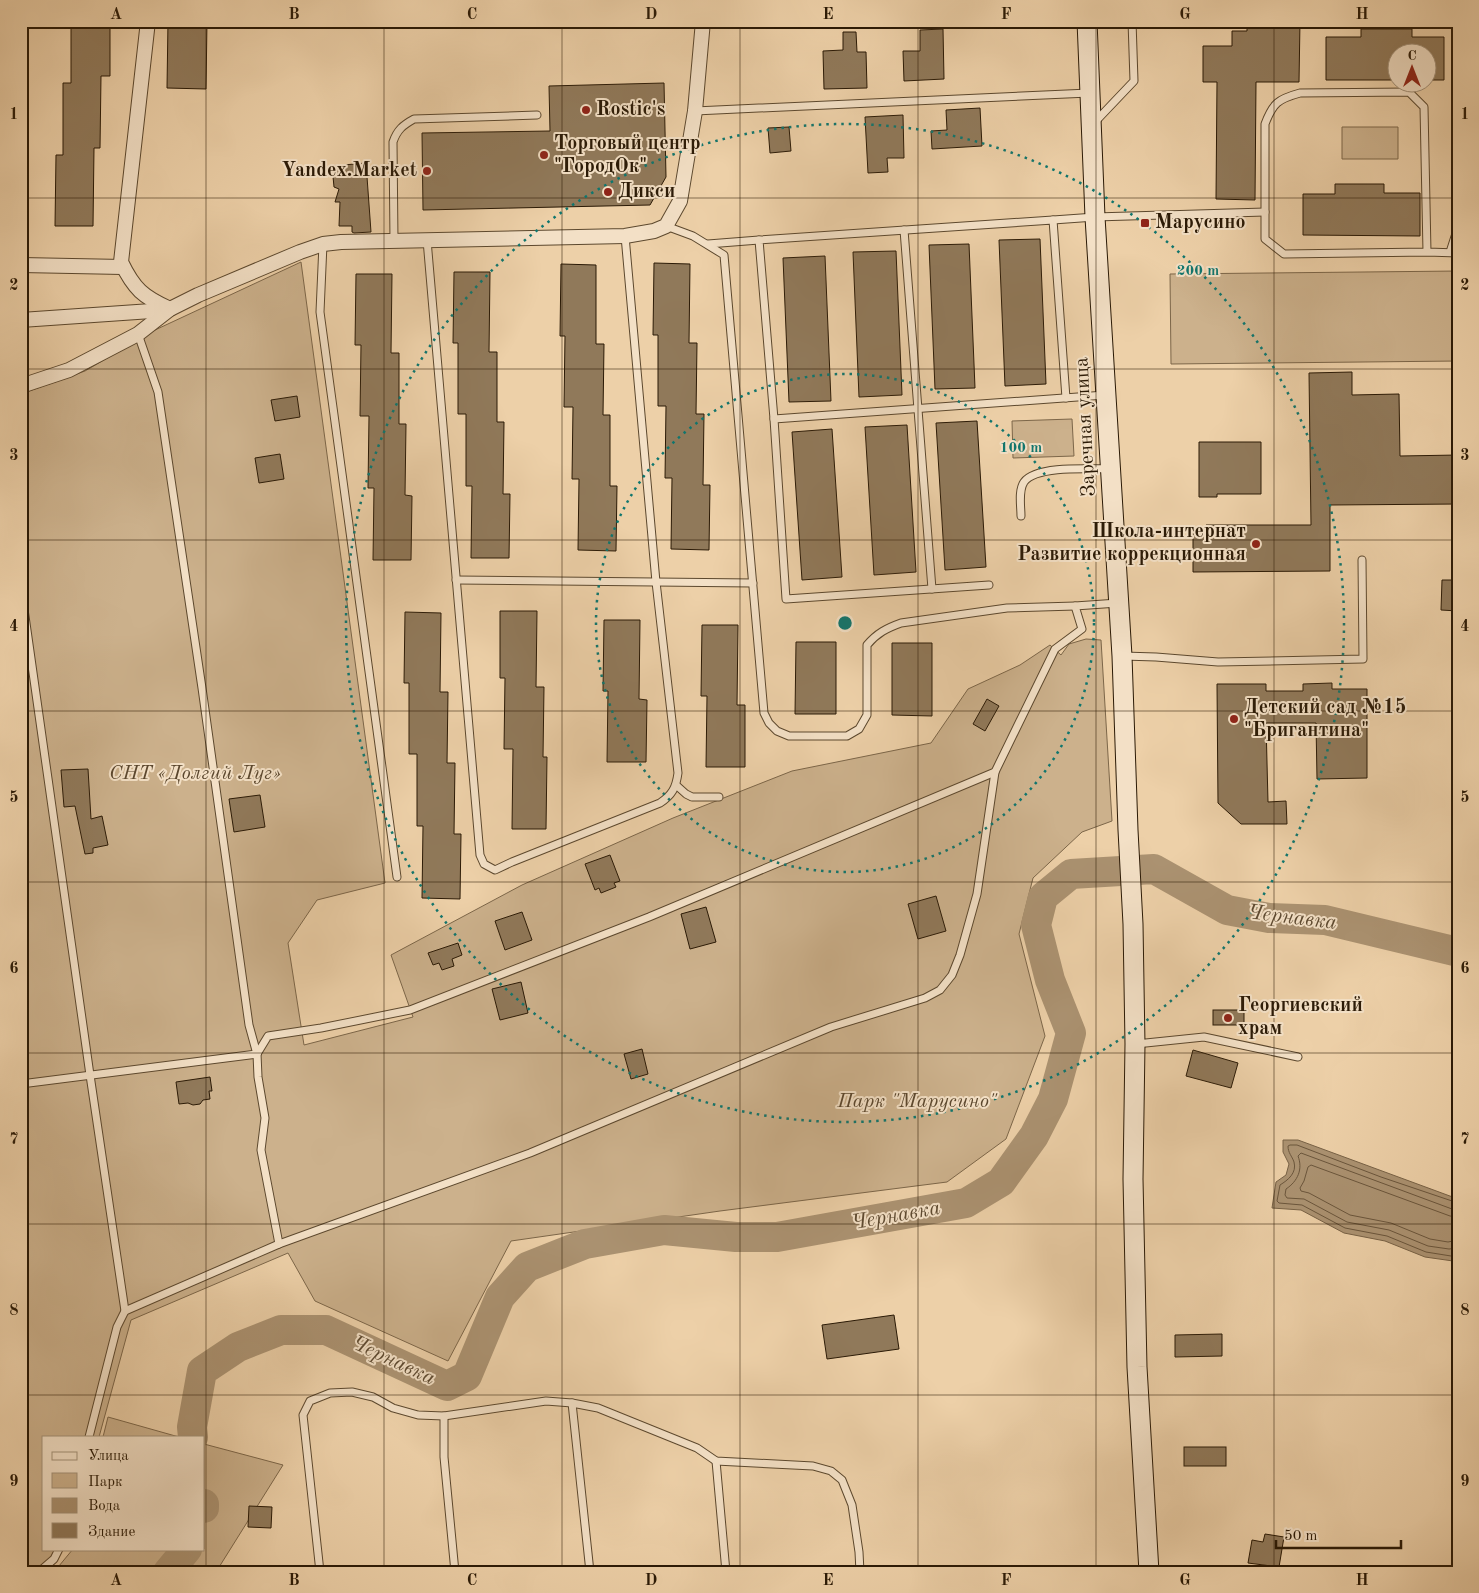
<svg xmlns="http://www.w3.org/2000/svg" width="1479" height="1593" font-family="'Old Standard TT',serif">
<style>
.green{fill:#ccb18c;stroke:#7c6649}
.water{fill:#ab9271;stroke:#786246}
.lines{fill:none;stroke-linecap:round;stroke-linejoin:round}
.shore{stroke:#6b563c;stroke-width:1}
.river{stroke:#ab9271;stroke-width:30}
.building{fill:#90795a;stroke:#2b1a06}
.lane-casing{stroke:#5c482e;stroke-width:9}
.street-casing{stroke:#5c482e;stroke-width:16}
.secondary-casing{stroke:#2b1a06;stroke-width:21}
.lane{stroke:#f3e0c6;stroke-width:7}
.street{stroke:#f3e0c6;stroke-width:14}
.secondary{stroke:#f3e0c6;stroke-width:19}
.grid{fill:none;stroke:#2b1a06;stroke-width:1;stroke-opacity:0.55}
.ring{fill:none;stroke:#0f766e;stroke-width:2.5;stroke-dasharray:2.5 5}
.poi-dot{fill:#8f2418;stroke:#f3e0c6;stroke-width:2}
.labels{text-anchor:middle;dominant-baseline:central;stroke-width:4;stroke-linejoin:round;paint-order:stroke}
.poi-label{font-size:20px;font-weight:bold;fill:#2b1a06;stroke:#f3e0c6;text-anchor:start}
.street-label{font-size:20px;fill:#2b1a06;stroke:#f3e0c6}
.park-label{font-size:20px;font-style:italic;fill:#5b472e;stroke:#f3e0c6}
.water-label{font-size:21px;font-style:italic;fill:#5e4a31;stroke:#f3e0c6}
.centre{fill:#0f766e;stroke:#f3e0c6;stroke-width:2.5}
.ring-label{font-size:15px;text-anchor:middle;font-weight:bold;fill:#0f766e;stroke:#f3e0c6;stroke-width:4;stroke-linejoin:round;paint-order:stroke}
.neatline{fill:none;stroke:#2b1a06;stroke-width:2}
.grid-label{font-size:16px;text-anchor:middle;font-weight:bold;fill:#2b1a06}
</style>
<rect width="100%" height="100%" fill="#edd0a8"/>
<filter id="stains"><feTurbulence type="fractalNoise" baseFrequency=".004" numOctaves="4"/><feColorMatrix values="0 0 0 0 .2 0 0 0 0 .09 0 0 0 0 .02 0 0 0 .5 -.17"/></filter>
<radialGradient id="worn" r=".72"><stop offset=".6" stop-color="#630" stop-opacity="0"/><stop offset="1" stop-color="#630" stop-opacity=".3"/></radialGradient>
<!-- green -->
<g class="green">
<path d="M1398,127V159H1342V127Z"/>
<path d="M301,262L385,883L317,900L288,943L304,1045L413,1017L391,955L522,885L673,818L792,771L931,743L968,689L1020,665L1050,645L1061,655L1069,644L1086,639L1101,640L1112,821L1082,832L1033,878L1019,934L1045,1036L1006,1139L947,1182L720,1211L511,1241L448,1361L315,1301L288,1253L131,1320L99,1437H44V1549H64L47,1572H21V394L85,371L155,330Z"/>
<path d="M1458,271V361L1171,364L1170,274Z"/>
<path d="M1072,419L1074,456L1013,458L1012,421Z"/>
<path d="M108,1417L179,1437H103Z"/>
<path d="M204,1444L283,1465L216,1572H54L73,1549H204Z"/>
</g>
<!-- water -->
<path class="water" d="M1283,1140H1298L1458,1199V1257L1453,1261L1425,1257L1385,1241L1344,1233L1301,1210L1272,1208L1276,1182L1286,1175L1289,1164L1283,1152Z"/>
<g class="lines">
<!-- shore -->
<g class="shore">
<path d="M1458,1203L1381,1177L1297,1145H1290L1288,1146C1288,1153 1292,1156 1294,1162C1297,1173 1288,1180 1280,1185L1277,1201L1279,1203L1302,1205L1345,1228L1387,1236L1426,1252L1451,1256L1458,1254"/>
<path d="M1458,1210L1452,1209L1301,1153L1298,1156C1303,1169 1298,1181 1286,1189L1285,1195L1287,1198L1304,1199L1347,1222L1389,1230L1428,1246L1449,1249L1458,1248"/>
<path d="M1458,1217L1450,1216L1311,1165L1308,1167L1304,1181L1300,1188L1301,1191L1309,1193L1350,1215L1391,1223L1430,1239L1448,1242L1458,1240"/>
</g>
<!-- river -->
<g class="river">
<path d="M193,1437L192,1427L202,1371L238,1347L281,1330H326L447,1386L467,1376L500,1297L527,1267L585,1244L664,1230L736,1237H777L966,1203L1001,1182L1034,1136L1053,1099L1071,1033L1050,980L1036,925L1043,897L1071,874L1154,869L1227,910L1269,918L1325,920L1458,952"/>
<path d="M204,1504V1508"/>
<path d="M168,1572L187,1549"/>
</g>
</g>
<!-- building -->
<g class="building">
<path d="M71,21H110V76H101L100,148H94L93,226H55L56,155H63V83H71Z"/>
<path d="M168,21H207L206,89L167,88Z"/>
<path d="M1247,21H1300L1299,82H1256L1255,200L1216,199L1217,82H1203V46H1232V31H1247Z"/>
<path d="M943,29L944,79L904,81L903,51H920V30Z"/>
<path d="M1361,29H1412V37H1444V80H1426V52H1396V80H1326V37H1361Z"/>
<path d="M843,32H856L857,52H866L867,88L824,89L823,51L843,50Z"/>
<path d="M664,83L666,177L650,205L423,210L422,133L550,131L549,86Z"/>
<path d="M980,108L982,146L932,149L931,131L947,130L946,110Z"/>
<path d="M903,115L904,158H887L888,172L868,173L865,117Z"/>
<path d="M789,127L791,151L770,153L768,128Z"/>
<path d="M366,163L371,232L354,233L352,232V226H339L340,202H335L339,189L334,187L332,166Z"/>
<path d="M1335,184H1384V193H1420V236L1303,235V194H1335Z"/>
<path d="M1040,239L1046,384L1005,386L999,240Z"/>
<path d="M969,244L975,388L935,389L929,245Z"/>
<path d="M896,251L902,395L859,397L853,252Z"/>
<path d="M825,256L831,401L789,402L783,258Z"/>
<path d="M654,263L690,264L689,343H697L696,414H704L703,485H710L709,550L671,549L672,478H665L666,406H658V335H653Z"/>
<path d="M561,264L596,265V344H604L603,415H610V486H617L616,551L578,550L579,479H572L573,407H564L565,336H560Z"/>
<path d="M454,272H490L489,352H497V422H504L503,494H510L509,558H471L472,486H466V414H458V343H453Z"/>
<path d="M356,274H392L391,353H399V424H406L405,495L412,496L411,560H373L374,488H368L369,416H360L361,345H355Z"/>
<path d="M1352,372V395L1399,394L1400,456L1458,455V504L1330,505V571L1193,572V529H1206V525H1311L1309,373Z"/>
<path d="M297,396L300,417L275,421L271,400Z"/>
<path d="M977,421L986,567L945,570L936,423Z"/>
<path d="M907,425L916,572L874,575L865,427Z"/>
<path d="M832,429L842,577L802,580L792,432Z"/>
<path d="M1199,442H1261V494H1217V497H1199Z"/>
<path d="M280,454L284,479L259,483L255,458Z"/>
<path d="M1442,580H1458V611L1441,610Z"/>
<path d="M500,611H537L536,687H544L543,757H547L546,829H512L513,749H504L505,678H500Z"/>
<path d="M405,612L441,613L440,692H448L447,763H455L454,834H461L460,899L422,898L423,826H417V754H409V683H404Z"/>
<path d="M604,620H640L639,699L647,700L646,762H607L608,691H603Z"/>
<path d="M702,625H738L737,705H745V767H706L707,696H701Z"/>
<path d="M796,642H836V714H795Z"/>
<path d="M892,643H932V716L892,715Z"/>
<path d="M1332,683V689H1367V778L1317,779L1316,723H1266L1268,802L1286,801L1287,824H1241L1218,803L1217,684H1266V691H1303V684Z"/>
<path d="M987,699L999,706L985,731L973,724Z"/>
<path d="M88,769L91,819L102,816L108,845L93,848V853L85,854L75,806L64,807L61,770Z"/>
<path d="M260,795L265,827L234,832L229,799Z"/>
<path d="M610,855L620,881L614,883L616,887L601,893L599,888L595,890L585,864Z"/>
<path d="M936,896L946,931L918,939L908,904Z"/>
<path d="M706,907L716,942L690,949L681,914Z"/>
<path d="M522,912L532,940L505,950L495,921Z"/>
<path d="M458,943L462,955L452,959L454,966L442,970L439,963L433,965L428,953Z"/>
<path d="M521,982L528,1013L500,1020L492,989Z"/>
<rect x="1213" y="1010" width="31" height="15"/>
<path d="M642,1049L648,1074L631,1079L624,1054Z"/>
<path d="M1193,1050L1238,1063L1231,1088L1186,1076Z"/>
<path d="M210,1077L212,1091H209L210,1099L203,1100L200,1104L193,1105L188,1103L179,1104L176,1082Z"/>
<path d="M894,1315L899,1349L827,1359L822,1325Z"/>
<path d="M1222,1334V1356L1175,1357V1335Z"/>
<rect x="1184" y="1447" width="42" height="19"/>
<path d="M249,1506L272,1507L271,1528L248,1527Z"/>
<path d="M1265,1534L1284,1537L1279,1567L1248,1563L1252,1540L1263,1542Z"/>
</g>
<g class="lines">
<defs>
<g id="lane">
<path d="M695,111L1089,93"/>
<path d="M1095,122L1134,81L1132,21"/>
<path d="M1053,220L1095,217L1265,212"/>
<path d="M666,226L693,236L724,255L764,713L769,723L777,731L789,736H847L859,729L867,715V645C877,633 887,628 901,623L1007,608L1075,606"/>
<path d="M904,230L932,589"/>
<path d="M427,240L480,855L484,864L495,870L512,862L660,803C672,795 676,788 678,773L656,582L625,236"/>
<path d="M394,241L393,142C397,130 403,125 414,119L537,115"/>
<path d="M323,244L320,312L397,877"/>
<path d="M708,244L759,240"/>
<path d="M1427,252L1424,107L1409,92L1300,93C1278,99 1273,103 1265,124V239L1284,254L1427,252L1458,253"/>
<path d="M1450,252L1458,227"/>
<path d="M138,334L158,392L202,688L249,1025L257,1054L258,1077L265,1118L261,1150L279,1244"/>
<path d="M774,419L1105,395"/>
<path d="M1021,516C1021,506 1018,491 1024,482C1036,465 1091,469 1110,469"/>
<path d="M456,580L753,583"/>
<path d="M989,585L786,599L774,419L759,240L1053,220L1066,398"/>
<path d="M21,588L90,1075L125,1311"/>
<path d="M1123,656L1156,657L1218,662L1363,659L1362,560"/>
<path d="M676,785L686,794L692,797H719"/>
<path d="M1136,1044L1204,1037L1298,1057"/>
<path d="M21,1084L257,1054L268,1036L321,1028L410,1010L649,917L995,772L1055,649L1082,629L1075,606L1118,603"/>
<path d="M572,1403L590,1572"/>
<path d="M444,1416V1457L455,1572"/>
<path d="M89,1437L117,1327L125,1311L279,1244L530,1153L831,1027L925,998L940,990L952,975L960,955L977,894L995,772"/>
<path d="M716,1461L726,1572"/>
<path d="M39,1572L54,1559L59,1549"/>
<path d="M320,1572L303,1415L310,1401L330,1393L352,1392L373,1397L393,1408L418,1415L444,1416L546,1401L572,1403L598,1408L697,1448L716,1461L813,1466L831,1471L842,1480L852,1505L859,1552L860,1572"/>
</g>
<g id="street">
<path d="M148,21L121,262C134,289 143,297 170,309"/>
<path d="M21,265L123,267"/>
<path d="M21,320L166,310"/>
<path d="M21,386L69,370L138,334L170,309L198,295L300,252L323,244L341,242L625,236L654,231L666,226L680,201L695,111L703,21"/>
</g>
<path id="secondary" d="M1087,21L1095,217L1122,656L1128,830L1133,924L1135,1044L1133,1179L1137,1367L1149,1572"/>
</defs>
<!-- lane casing -->
<use href="#lane" class="lane-casing"/>
<!-- street casing -->
<use href="#street" class="street-casing"/>
<!-- secondary casing -->
<use href="#secondary" class="secondary-casing"/>
<!-- lane -->
<use href="#lane" class="lane"/>
<!-- street -->
<use href="#street" class="street"/>
<!-- secondary -->
<use href="#secondary" class="secondary"/>
</g>
<!-- grid -->
<path class="grid" d="M206,21V1572M384,21V1572M562,21V1572M740,21V1572M918,21V1572M1096,21V1572M1274,21V1572M21,198H1458M21,369H1458M21,540H1458M21,711H1458M21,882H1458M21,1053H1458M21,1224H1458M21,1395H1458"/>
<!-- distance rings -->
<g class="ring">
<circle cx="845" cy="623" r="249"/>
<circle cx="845" cy="623" r="499"/>
</g>
<!-- markers -->
<g class="poi-dot">
<circle cx="586" cy="110" r="5"/>
<circle cx="544" cy="155" r="5"/>
<circle cx="427" cy="171" r="5"/>
<circle cx="608" cy="192" r="5"/>
<rect x="1140" y="218" width="10" height="10" rx="2.5"/>
<circle cx="1256" cy="544" r="5"/>
<circle cx="1234" cy="719" r="5"/>
<circle cx="1228" cy="1018" r="5"/>
</g>
<g class="labels">
<!-- poi labels -->
<g class="poi-label">
<text x="596" y="110">Rostiс's</text>
<text x="554" y="144">Торговый центр<tspan x="554" dy="23">"ГородОк"</tspan></text>
<text x="417" y="171" text-anchor="end">Yandex.Market</text>
<text x="618" y="192">Дикси</text>
<text x="1155" y="223">Марусино</text>
<text x="1246" y="532" text-anchor="end">Школа-интернат<tspan x="1246" dy="23">Развитие коррекционная</tspan></text>
<text x="1244" y="708">Детский сад №15<tspan x="1244" dy="23">"Бригантина"</tspan></text>
<text x="1238" y="1006">Георгиевский<tspan x="1238" dy="23">храм</tspan></text>
</g>
<!-- street labels -->
<g class="street-label">
<text transform="translate(1086 427) rotate(-93)">Заречная улица</text>
</g>
<!-- park labels -->
<g class="park-label">
<text x="195" y="774">СНТ «Долгий Луг»</text>
<text x="917" y="1102">Парк "Марусино"</text>
</g>
<!-- water labels -->
<g class="water-label">
<text transform="translate(1292 918) rotate(7)">Чернавка</text>
<text transform="translate(896 1216) rotate(-10)">Чернавка</text>
<text transform="translate(393 1361) rotate(25)">Чернавка</text>
</g>
</g>
<circle cx="845" cy="623" r="8" class="centre"/>
<g class="ring-label">
<text x="1198" y="275">200 m</text>
<text x="1021" y="452">100 m</text>
</g>
<!-- margin -->
<rect width="1479" height="1593" fill="none" stroke="#edd0a8" stroke-width="55"/>
<!-- legend -->
<rect x="42" y="1436" width="162" height="115" fill="#f3e0c6" stroke="#a39179"/>
<rect x="52" y="1452" width="25" height="8" fill="#f3e0c6" stroke="#a39179"/>
<text x="88" y="1460" font-size="15" fill="#2b1a06">Улица</text>
<rect x="52" y="1473" width="25" height="15" fill="#ccb18c" stroke="#a39179"/>
<text x="88" y="1486" font-size="15" fill="#2b1a06">Парк</text>
<rect x="52" y="1498" width="25" height="15" fill="#ab9271" stroke="#a39179"/>
<text x="88" y="1510" font-size="15" fill="#2b1a06">Вода</text>
<rect x="52" y="1523" width="25" height="15" fill="#90795a" stroke="#a39179"/>
<text x="88" y="1536" font-size="15" fill="#2b1a06">Здание</text>
<!-- north arrow -->
<g transform="translate(1412 68)"><circle r="24" fill="#f3e0c6" stroke="#a39179"/>
<path d="M0-4L9 19L0 12L-9 19Z" fill="#8f2418"/>
<text y="-8" font-size="14" font-weight="bold" text-anchor="middle" fill="#2b1a06">С</text>
</g>
<!-- scale -->
<path d="M1276 1540v8h125v-8" fill="none" stroke="#2b1a06" stroke-width="2.5"/>
<text x="1284" y="1540" font-size="15" fill="#2b1a06" stroke="#f3e0c6" stroke-width="4" paint-order="stroke">50 m</text>
<rect x="28" y="28" width="1424" height="1538" class="neatline"/>
<g class="grid-label">
<text x="116" y="19">A</text>
<text x="294" y="19">B</text>
<text x="472" y="19">C</text>
<text x="651" y="19">D</text>
<text x="828" y="19">E</text>
<text x="1006" y="19">F</text>
<text x="1185" y="19">G</text>
<text x="1362" y="19">H</text>
<text x="14" y="119">1</text>
<text x="1465" y="119">1</text>
<text x="14" y="290">2</text>
<text x="1465" y="290">2</text>
<text x="14" y="460">3</text>
<text x="1465" y="460">3</text>
<text x="14" y="631">4</text>
<text x="1465" y="631">4</text>
<text x="14" y="802">5</text>
<text x="1465" y="802">5</text>
<text x="14" y="973">6</text>
<text x="1465" y="973">6</text>
<text x="14" y="1144">7</text>
<text x="1465" y="1144">7</text>
<text x="14" y="1315">8</text>
<text x="1465" y="1315">8</text>
<text x="14" y="1486">9</text>
<text x="1465" y="1486">9</text>
<text x="116" y="1585">A</text>
<text x="294" y="1585">B</text>
<text x="472" y="1585">C</text>
<text x="651" y="1585">D</text>
<text x="828" y="1585">E</text>
<text x="1006" y="1585">F</text>
<text x="1185" y="1585">G</text>
<text x="1362" y="1585">H</text>
</g>
<rect width="100%" height="100%" filter="url(#stains)"/>
<rect width="100%" height="100%" fill="url(#worn)"/>
</svg>
